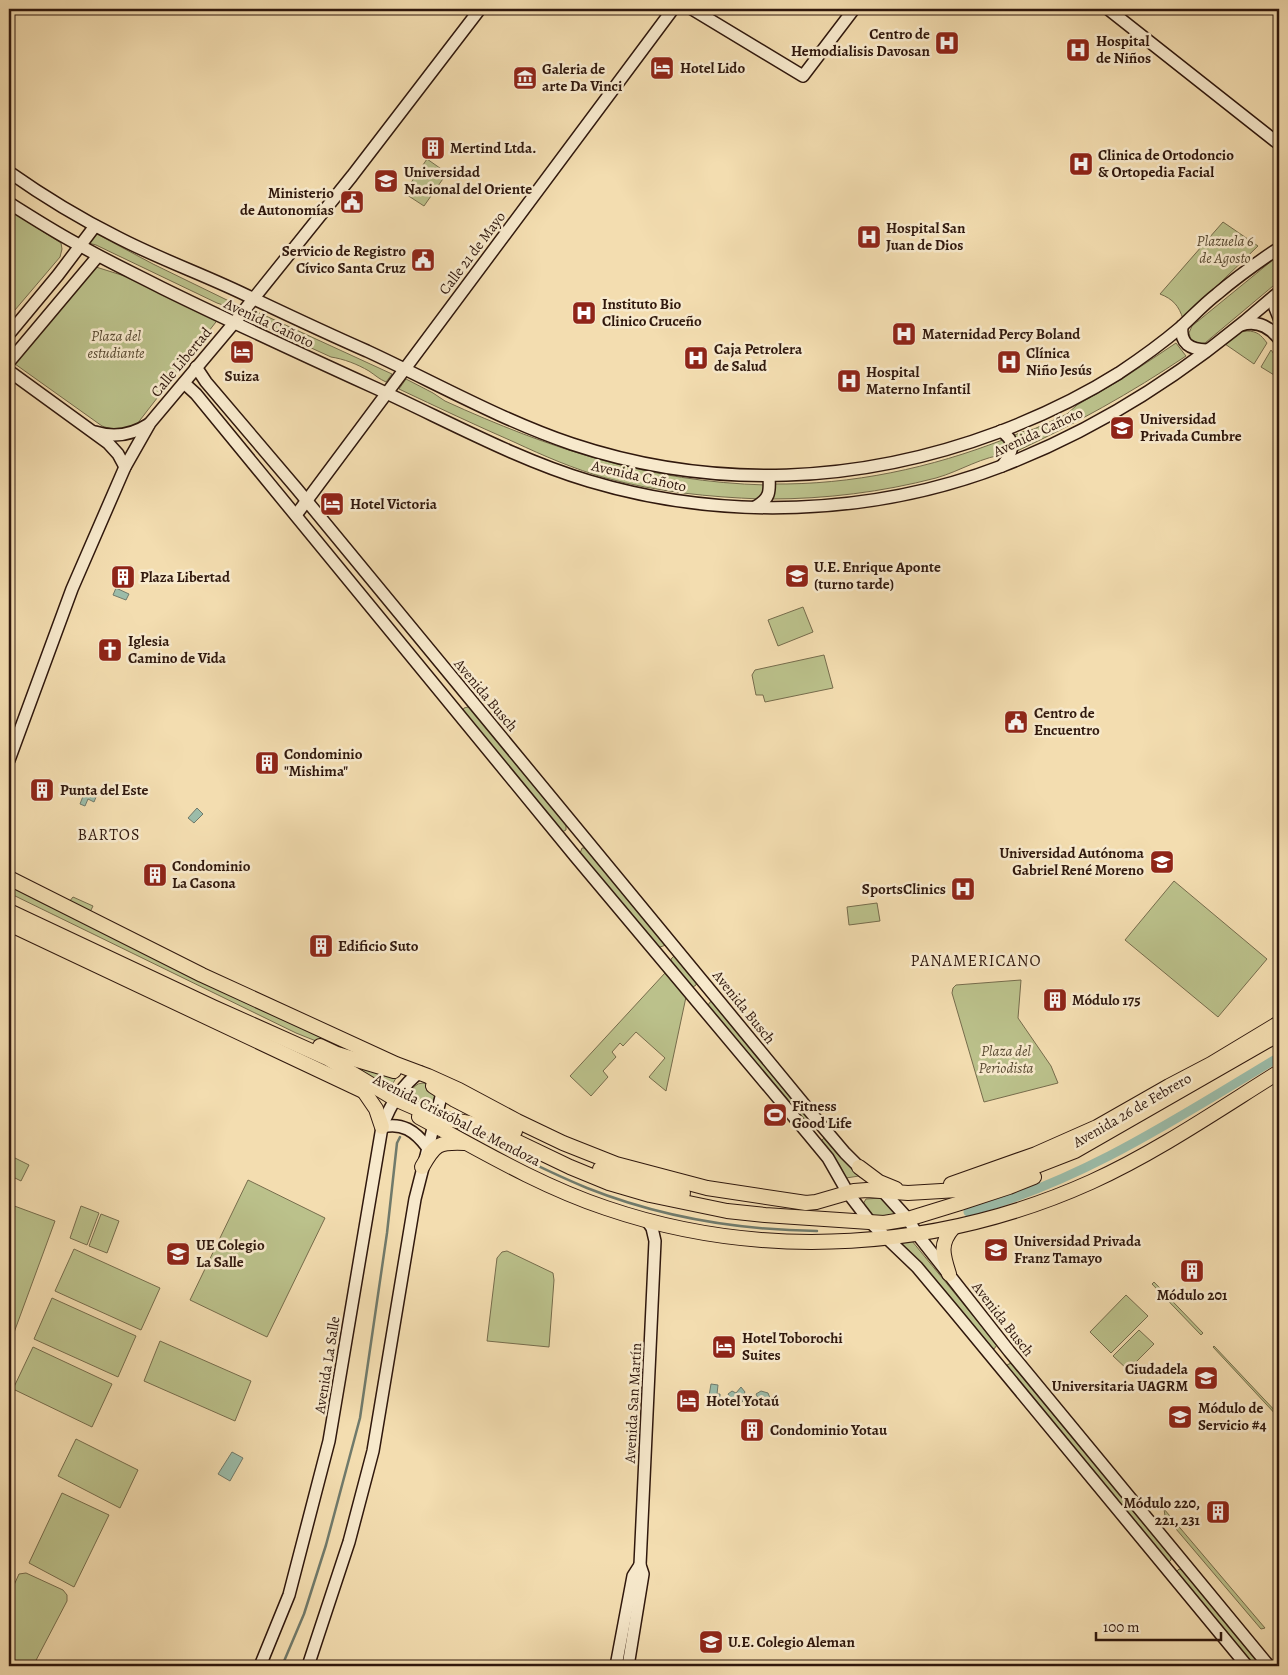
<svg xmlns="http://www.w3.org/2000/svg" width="1288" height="1675" font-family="Alegreya,serif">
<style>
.green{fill:#bbc18b;stroke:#766c4c}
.water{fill:#9bbca9;stroke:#707a6b}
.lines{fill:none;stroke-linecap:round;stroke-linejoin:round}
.stream{stroke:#707a6b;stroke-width:2.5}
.canal{stroke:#9bbca9;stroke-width:9}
.secondary-casing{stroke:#30180d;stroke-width:14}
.primary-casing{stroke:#30180d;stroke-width:16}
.secondary{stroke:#f7e9cc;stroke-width:11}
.primary{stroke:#f3ddb0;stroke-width:14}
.labels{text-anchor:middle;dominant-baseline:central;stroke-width:5;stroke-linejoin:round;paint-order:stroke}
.poi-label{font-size:15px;font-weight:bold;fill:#30180d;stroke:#f7e9cc;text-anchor:start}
.park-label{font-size:15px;font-style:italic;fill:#5a4b33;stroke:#f7e9cc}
.street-label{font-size:15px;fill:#30180d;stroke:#f7e9cc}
.neighbourhood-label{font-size:16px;letter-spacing:1px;fill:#30180d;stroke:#f7e9cc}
</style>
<rect width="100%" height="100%" fill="#f3ddb0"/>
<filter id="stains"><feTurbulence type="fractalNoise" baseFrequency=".004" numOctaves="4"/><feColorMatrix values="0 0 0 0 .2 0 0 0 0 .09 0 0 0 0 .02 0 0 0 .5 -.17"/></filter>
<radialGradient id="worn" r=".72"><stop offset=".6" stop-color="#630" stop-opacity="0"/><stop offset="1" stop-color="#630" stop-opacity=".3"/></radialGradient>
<!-- green -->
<g class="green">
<path d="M427,159L447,173L424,206L404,193Z"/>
<path d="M9,210L61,243L62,249L60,257L9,317Z"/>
<path d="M1223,222L1258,246L1183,319C1179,306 1173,299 1160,294Z"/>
<path d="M95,233L153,264L231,302L226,306L217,303L96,245L85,242Z"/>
<path d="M1279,258V281L1205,343L1199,344L1191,340L1189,333L1192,326L1274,259Z"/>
<path d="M96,267L134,279L219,318L137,424C127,432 113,430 102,426L15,364Z"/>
<path d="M255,311L392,374L386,382C379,379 375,375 369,371C357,364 344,359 331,357L248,319Z"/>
<path d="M1247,331C1257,331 1261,335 1267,343L1254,364L1225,344L1241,332Z"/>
<path d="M1176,343L1186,356C1131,393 1075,424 1015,452L1010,437L1022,432L1034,429L1067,414L1077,405L1122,379Z"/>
<path d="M1271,350L1279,361V378L1261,367Z"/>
<path d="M406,379L433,393L445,401C550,449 650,482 766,485L761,499C709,497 657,492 606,478C574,469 544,456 514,442C475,425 437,407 399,389Z"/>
<path d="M1005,439L1009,454C982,456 961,471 936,478C882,492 826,499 770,499L772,484C852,485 931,468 1005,439Z"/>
<path d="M803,607L813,632L778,646L768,620Z"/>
<path d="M824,655L833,688L765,702L763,695H756L752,675L755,670Z"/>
<path d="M468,707L472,708L566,822V830L562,832L462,712L464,708Z"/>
<path d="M582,848H584L588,850L666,945L660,947L658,950L579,856Z"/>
<path d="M1174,881L1267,959L1218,1017L1125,940Z"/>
<path d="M9,885L36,900L137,949L337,1045L351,1055L296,1033L9,893Z"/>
<path d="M73,897L93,906L90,912L69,902Z"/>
<path d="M877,903L880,921L849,925L847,907Z"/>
<path d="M674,956H677L697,981L696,985L693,987L688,984L671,963V959Z"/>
<path d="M665,973L686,997L666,1091L649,1077L665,1058L636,1032L623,1046L620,1043L612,1052L616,1057L603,1071L608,1077L591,1096L570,1076Z"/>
<path d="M1021,980L1018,1018L1051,1066L1058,1083L984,1102L952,993L953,988L956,985Z"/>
<path d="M712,1000L812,1123L809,1126L785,1096L707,1006Z"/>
<path d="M328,1056L390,1076L396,1078L388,1092Z"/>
<circle cx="423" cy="1095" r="12"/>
<path d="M824,1138L839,1156L859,1176L846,1178L839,1164L821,1141Z"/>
<path d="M9,1155L29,1165L21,1181L9,1175Z"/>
<path d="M248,1180L325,1218L267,1337L190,1300Z"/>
<path d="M881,1198C887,1200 895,1210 895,1216L876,1219L863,1204L866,1199Z"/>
<path d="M9,1204L55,1221L12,1338L9,1337Z"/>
<path d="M81,1206L99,1213L87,1245L70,1238Z"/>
<path d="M101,1214L119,1221L107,1253L89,1246Z"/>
<path d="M912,1241L997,1345L994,1349L991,1347L920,1264L900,1243Z"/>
<path d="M74,1249L160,1288L141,1330L55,1291Z"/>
<path d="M507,1251L553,1273L554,1280L549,1347L487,1341L497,1258L502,1252Z"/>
<path d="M1154,1282L1203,1333L1201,1335L1152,1284Z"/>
<path d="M1126,1295L1148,1316L1111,1353L1090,1332Z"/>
<path d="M52,1298L136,1336L118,1377L34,1339Z"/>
<path d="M1139,1330L1154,1344L1128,1370L1113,1356Z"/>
<path d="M160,1341L251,1381L235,1421L144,1381Z"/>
<path d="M1214,1346L1279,1415V1418L1213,1347Z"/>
<path d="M33,1347L112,1384L92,1427L13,1389Z"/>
<path d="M1011,1363L1171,1557V1560L1169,1562L1165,1560L1010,1372L1007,1365Z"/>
<path d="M76,1439L138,1470L120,1508L58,1476Z"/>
<path d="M62,1493L109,1515L74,1587L29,1563Z"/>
<path d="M1164,1509L1265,1628L1261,1629L1165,1516Z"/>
<path d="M1179,1569L1182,1570L1262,1666H1253L1177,1574V1571Z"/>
<path d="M26,1573L63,1590L67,1595V1601L33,1666H9V1596L19,1574Z"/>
</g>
<!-- water -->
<g class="water">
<path d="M116,588L129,594L126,600L113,595Z"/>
<path d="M92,787L99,790L94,802L88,799L85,806L80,804L85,791Z"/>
<path d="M197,808L203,814L194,823L188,818Z"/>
<path d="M711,1384L718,1385L717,1394H720V1398L709,1396Z"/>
<path d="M741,1387L745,1392L742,1397L743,1401L738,1405H735L728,1394L732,1391L736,1393Z"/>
<path d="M761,1391L768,1393L770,1398L768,1400L758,1398L756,1394Z"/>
<path d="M232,1452L243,1458L230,1481L218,1474Z"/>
</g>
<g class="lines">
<!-- stream -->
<g class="stream">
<path d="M488,1141C521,1158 553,1174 587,1188C660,1217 739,1230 817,1231"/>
<path d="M282,1666L304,1614L326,1545L360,1418L387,1233L397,1143L400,1137"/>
</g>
<!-- canal -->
<path class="canal" d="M968,1212C1081,1182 1179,1117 1279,1057"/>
<defs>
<g id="secondary">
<path d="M692,9L803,76L854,9"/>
<path d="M1108,9L1279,144"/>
<path d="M9,172C43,196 79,218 117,237C161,260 208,276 252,298C290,316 328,334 367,351C434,382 501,420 572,444C713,491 860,484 999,432C1041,416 1081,397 1119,373C1140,359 1161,344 1181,327C1193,316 1204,304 1217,294C1237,277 1258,262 1279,248"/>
<path d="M9,203C33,218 56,233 81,246C107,261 135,274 162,288C231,322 301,354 371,386C442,418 515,459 589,481C722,521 872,516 1002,466C1104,427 1198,364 1279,292"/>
<path d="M1279,292L1275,308L1279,318"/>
<path d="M1241,325C1257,320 1269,326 1279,339"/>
<path d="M1182,326C1180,344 1190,349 1206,350"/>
<path d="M9,334L58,275L95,226"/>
<path d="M9,362L98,256"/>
<path d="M196,367L206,382L297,489L817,1120L845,1153L864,1172"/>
<path d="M9,371L108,443L118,454L125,467"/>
<path d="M184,383L196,394L575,856L809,1135L828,1158L848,1193L871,1223L917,1267L953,1310L1247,1666"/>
<path d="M1001,431C1018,442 1012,453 1002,466"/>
<path d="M95,432C114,438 132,435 149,424"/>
<path d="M755,507C770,499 770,492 769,476"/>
<path d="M296,515L673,9"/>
<path d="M9,760L72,589L125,467L150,423L234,323L352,176L480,9"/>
<path d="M382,1127C402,1122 415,1131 427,1147"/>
<path d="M879,1187L908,1219L917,1234L1009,1351L1269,1666"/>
<path d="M260,1666L289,1595L329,1441L382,1127C390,1105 401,1086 420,1072"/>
<path d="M308,1666L349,1542L373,1451L415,1199L444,1085"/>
<path d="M616,1666L633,1576L640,1565"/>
<path d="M628,1666L643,1574L640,1565L655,1241L652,1228L648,1222"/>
</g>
<g id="primary">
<path d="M9,878L202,975L396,1064L428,1076L459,1090L517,1121L563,1143L616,1164L707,1188L806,1203L816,1202L854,1191L867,1190L908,1193L958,1190L1003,1179L1075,1151L1279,1034"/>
<path d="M9,911L213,1007L327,1058L395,1099L436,1117L469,1123L499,1133L570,1167L609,1183L650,1195L727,1211L765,1215L884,1223L908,1219L960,1203L1009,1187L1034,1177"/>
<path d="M9,924L363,1091"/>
<path d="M320,1046L337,1054L394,1071"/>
<path d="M433,1086L455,1100L515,1131"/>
<path d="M363,1090L376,1109L382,1127"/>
<path d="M419,1117C480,1150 540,1186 606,1208C764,1262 940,1250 1091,1182C1157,1152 1218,1110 1279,1072"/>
<path d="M422,1167C435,1144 438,1142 464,1143"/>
<path d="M859,1167L879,1182L896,1189"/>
<path d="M600,1169L683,1193"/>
<path d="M951,1184L1036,1154L1097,1127L1169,1086L1211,1064L1279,1023"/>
<path d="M949,1274C943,1255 939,1244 953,1228"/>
</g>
</defs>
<!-- secondary casing -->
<use href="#secondary" class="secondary-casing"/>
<!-- primary casing -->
<use href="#primary" class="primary-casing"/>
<!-- secondary -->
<use href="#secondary" class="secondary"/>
<!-- primary -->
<use href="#primary" class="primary"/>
</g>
<!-- icons -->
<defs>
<symbol id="hospital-square" viewBox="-11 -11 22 22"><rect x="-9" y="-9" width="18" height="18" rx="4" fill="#8f2418" stroke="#f7e9cc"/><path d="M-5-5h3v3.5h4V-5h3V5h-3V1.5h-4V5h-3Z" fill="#fff"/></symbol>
<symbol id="hotel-square" viewBox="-11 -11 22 22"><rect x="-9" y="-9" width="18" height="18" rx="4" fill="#8f2418" stroke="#f7e9cc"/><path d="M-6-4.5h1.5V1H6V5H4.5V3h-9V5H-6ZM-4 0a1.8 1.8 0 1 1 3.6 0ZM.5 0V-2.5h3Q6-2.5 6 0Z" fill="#fff"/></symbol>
<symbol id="museum-square" viewBox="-11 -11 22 22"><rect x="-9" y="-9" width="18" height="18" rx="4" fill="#8f2418" stroke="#f7e9cc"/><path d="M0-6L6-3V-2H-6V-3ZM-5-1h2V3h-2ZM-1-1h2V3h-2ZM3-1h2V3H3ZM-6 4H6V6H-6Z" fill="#fff"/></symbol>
<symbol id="building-square" viewBox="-11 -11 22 22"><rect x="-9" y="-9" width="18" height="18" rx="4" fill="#8f2418" stroke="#f7e9cc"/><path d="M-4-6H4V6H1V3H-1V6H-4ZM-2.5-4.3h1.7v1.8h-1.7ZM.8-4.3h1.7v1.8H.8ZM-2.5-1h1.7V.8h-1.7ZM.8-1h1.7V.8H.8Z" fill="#fff"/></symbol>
<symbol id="university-square" viewBox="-11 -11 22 22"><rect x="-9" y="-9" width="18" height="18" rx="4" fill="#8f2418" stroke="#f7e9cc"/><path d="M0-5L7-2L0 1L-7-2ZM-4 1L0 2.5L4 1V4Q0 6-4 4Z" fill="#fff"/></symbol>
<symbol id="civic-square" viewBox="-11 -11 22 22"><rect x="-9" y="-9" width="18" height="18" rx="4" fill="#8f2418" stroke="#f7e9cc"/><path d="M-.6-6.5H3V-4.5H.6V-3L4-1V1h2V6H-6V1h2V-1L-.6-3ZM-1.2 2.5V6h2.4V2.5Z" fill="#fff"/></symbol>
<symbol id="school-square" viewBox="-11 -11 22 22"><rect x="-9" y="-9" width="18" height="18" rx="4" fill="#8f2418" stroke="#f7e9cc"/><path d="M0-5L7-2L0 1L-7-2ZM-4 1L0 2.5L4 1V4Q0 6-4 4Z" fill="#fff"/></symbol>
<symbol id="church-square" viewBox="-11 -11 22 22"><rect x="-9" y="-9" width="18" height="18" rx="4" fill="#8f2418" stroke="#f7e9cc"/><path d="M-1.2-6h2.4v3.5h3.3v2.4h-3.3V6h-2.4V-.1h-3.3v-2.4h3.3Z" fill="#fff"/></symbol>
<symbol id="stadium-square" viewBox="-11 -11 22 22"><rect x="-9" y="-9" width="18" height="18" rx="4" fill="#8f2418" stroke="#f7e9cc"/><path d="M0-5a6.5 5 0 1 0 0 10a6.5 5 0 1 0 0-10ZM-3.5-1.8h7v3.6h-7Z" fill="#fff"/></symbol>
</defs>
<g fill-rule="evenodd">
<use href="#hospital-square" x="933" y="29" width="28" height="28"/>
<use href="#hospital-square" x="1064" y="36" width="28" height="28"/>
<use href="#hotel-square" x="648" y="54" width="28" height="28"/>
<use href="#museum-square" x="511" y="64" width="28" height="28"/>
<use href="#building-square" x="419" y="134" width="28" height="28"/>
<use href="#hospital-square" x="1067" y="150" width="28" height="28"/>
<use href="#university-square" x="372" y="167" width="28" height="28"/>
<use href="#civic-square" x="338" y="188" width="28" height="28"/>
<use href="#hospital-square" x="855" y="223" width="28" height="28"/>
<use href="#civic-square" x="409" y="246" width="28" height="28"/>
<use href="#hospital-square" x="570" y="299" width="28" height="28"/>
<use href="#hospital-square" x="890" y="320" width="28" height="28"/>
<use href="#hotel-square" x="228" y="338" width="28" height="28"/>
<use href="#hospital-square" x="682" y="344" width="28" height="28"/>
<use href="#hospital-square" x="995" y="348" width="28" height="28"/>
<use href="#hospital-square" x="835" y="367" width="28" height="28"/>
<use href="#university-square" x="1108" y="414" width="28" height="28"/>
<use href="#hotel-square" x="318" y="490" width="28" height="28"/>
<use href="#school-square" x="783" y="562" width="28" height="28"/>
<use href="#building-square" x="109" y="563" width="28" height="28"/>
<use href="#church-square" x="96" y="636" width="28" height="28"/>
<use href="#civic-square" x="1002" y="708" width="28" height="28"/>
<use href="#building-square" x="253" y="749" width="28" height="28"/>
<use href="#building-square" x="28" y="776" width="28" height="28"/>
<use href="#university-square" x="1148" y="848" width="28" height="28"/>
<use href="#building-square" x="141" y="861" width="28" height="28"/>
<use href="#hospital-square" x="949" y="875" width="28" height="28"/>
<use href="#building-square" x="307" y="932" width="28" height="28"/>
<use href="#building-square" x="1041" y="986" width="28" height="28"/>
<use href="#stadium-square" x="761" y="1101" width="28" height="28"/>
<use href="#university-square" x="982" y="1236" width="28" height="28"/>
<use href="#school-square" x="164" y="1240" width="28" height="28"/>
<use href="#building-square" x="1178" y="1257" width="28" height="28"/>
<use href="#hotel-square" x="710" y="1333" width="28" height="28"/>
<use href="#university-square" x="1192" y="1364" width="28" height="28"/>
<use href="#hotel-square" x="674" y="1387" width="28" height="28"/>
<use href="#university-square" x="1166" y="1403" width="28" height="28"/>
<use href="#building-square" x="738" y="1416" width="28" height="28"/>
<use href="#building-square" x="1204" y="1498" width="28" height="28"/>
<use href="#school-square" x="697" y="1628" width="28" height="28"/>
</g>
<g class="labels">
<!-- poi labels -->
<g class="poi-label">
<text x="930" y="34" text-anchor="end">Centro de<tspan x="930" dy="17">Hemodialisis Davosan</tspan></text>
<text x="1096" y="41">Hospital<tspan x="1096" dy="17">de Niños</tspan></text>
<text x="680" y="68">Hotel Lido</text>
<text x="542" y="69">Galeria de<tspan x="542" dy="17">arte Da Vinci</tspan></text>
<text x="450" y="148">Mertind Ltda.</text>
<text x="1098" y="155">Clinica de Ortodoncio<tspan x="1098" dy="17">&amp; Ortopedia Facial</tspan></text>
<text x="404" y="172">Universidad<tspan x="404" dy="17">Nacional del Oriente</tspan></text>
<text x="334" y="193" text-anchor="end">Ministerio<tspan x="334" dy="17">de Autonomías</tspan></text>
<text x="886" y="228">Hospital San<tspan x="886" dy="17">Juan de Dios</tspan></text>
<text x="406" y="251" text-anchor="end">Servicio de Registro<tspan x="406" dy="17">Cívico Santa Cruz</tspan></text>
<text x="602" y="304">Instituto Bio<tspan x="602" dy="17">Clinico Cruceño</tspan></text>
<text x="922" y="334">Maternidad Percy Boland</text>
<text x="714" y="349">Caja Petrolera<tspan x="714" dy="17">de Salud</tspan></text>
<text x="1026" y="353">Clínica<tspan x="1026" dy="17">Niño Jesús</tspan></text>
<text x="866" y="372">Hospital<tspan x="866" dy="17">Materno Infantil</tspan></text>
<text x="242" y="376" text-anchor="middle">Suiza</text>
<text x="1140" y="419">Universidad<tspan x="1140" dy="17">Privada Cumbre</tspan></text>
<text x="350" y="504">Hotel Victoria</text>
<text x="814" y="567">U.E. Enrique Aponte<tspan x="814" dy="17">(turno tarde)</tspan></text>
<text x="140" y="577">Plaza Libertad</text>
<text x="128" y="641">Iglesia<tspan x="128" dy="17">Camino de Vida</tspan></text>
<text x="1034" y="713">Centro de<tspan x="1034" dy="17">Encuentro</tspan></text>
<text x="284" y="754">Condominio<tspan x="284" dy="17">"Mishima"</tspan></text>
<text x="60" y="790">Punta del Este</text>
<text x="1144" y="853" text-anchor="end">Universidad Autónoma<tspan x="1144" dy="17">Gabriel René Moreno</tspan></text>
<text x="172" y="866">Condominio<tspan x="172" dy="17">La Casona</tspan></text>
<text x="946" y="889" text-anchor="end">SportsClinics</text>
<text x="338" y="946">Edificio Suto</text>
<text x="1072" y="1000">Módulo 175</text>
<text x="792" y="1106">Fitness<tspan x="792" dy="17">Good Life</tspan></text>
<text x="1014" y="1241">Universidad Privada<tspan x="1014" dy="17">Franz Tamayo</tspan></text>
<text x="196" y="1245">UE Colegio<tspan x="196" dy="17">La Salle</tspan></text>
<text x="1192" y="1295" text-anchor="middle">Módulo 201</text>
<text x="742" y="1338">Hotel Toborochi<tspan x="742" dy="17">Suites</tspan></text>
<text x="1188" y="1369" text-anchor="end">Ciudadela<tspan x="1188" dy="17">Universitaria UAGRM</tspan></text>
<text x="706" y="1401">Hotel Yotaú</text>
<text x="1198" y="1408">Módulo de<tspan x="1198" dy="17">Servicio #4</tspan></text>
<text x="770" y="1430">Condominio Yotau</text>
<text x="1200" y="1503" text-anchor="end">Módulo 220,<tspan x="1200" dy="17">221, 231</tspan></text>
<text x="728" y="1642">U.E. Colegio Aleman</text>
</g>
<!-- park labels -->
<g class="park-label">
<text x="1225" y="241">Plazuela 6<tspan x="1225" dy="17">de Agosto</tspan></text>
<text x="116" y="336">Plaza del<tspan x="116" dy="17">estudiante</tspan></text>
<text x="1006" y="1051">Plaza del<tspan x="1006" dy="17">Periodista</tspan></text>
</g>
<!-- street labels -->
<g class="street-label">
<text transform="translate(472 253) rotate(-53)">Calle 21 de Mayo</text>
<text transform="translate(269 323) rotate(25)">Avenida Cañoto</text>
<text transform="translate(181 362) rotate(-50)">Calle Libertad</text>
<text transform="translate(1038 432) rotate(-25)">Avenida Cañoto</text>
<text transform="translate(639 476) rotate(13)">Avenida Cañoto</text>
<text transform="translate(486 695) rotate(50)">Avenida Busch</text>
<text transform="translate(744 1007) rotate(51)">Avenida Busch</text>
<text transform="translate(1132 1110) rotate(-30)">Avenida 26 de Febrero</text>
<text transform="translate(457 1120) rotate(27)">Avenida Cristóbal de Mendoza</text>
<text transform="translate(1003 1319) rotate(52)">Avenida Busch</text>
<text transform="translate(327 1365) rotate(-81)">Avenida La Salle</text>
<text transform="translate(633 1403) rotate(-87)">Avenida San Martín</text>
</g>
<!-- neighbourhood labels -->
<g class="neighbourhood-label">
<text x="109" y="835">BARTOS</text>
<text x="976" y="961">PANAMERICANO</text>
</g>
</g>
<!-- margin -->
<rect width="1288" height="1675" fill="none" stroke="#f3ddb0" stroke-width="30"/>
<rect x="10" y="10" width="1268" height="1655" fill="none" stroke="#30180d" stroke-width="2.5"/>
<rect x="15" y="15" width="1258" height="1645" fill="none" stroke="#30180d"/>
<!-- scale -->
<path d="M1096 1632v8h125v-8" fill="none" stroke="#30180d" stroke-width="2.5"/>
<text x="1103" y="1632" font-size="15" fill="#30180d" stroke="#f7e9cc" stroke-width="4" paint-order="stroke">100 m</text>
<rect width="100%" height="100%" filter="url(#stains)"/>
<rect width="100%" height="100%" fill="url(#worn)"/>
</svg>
